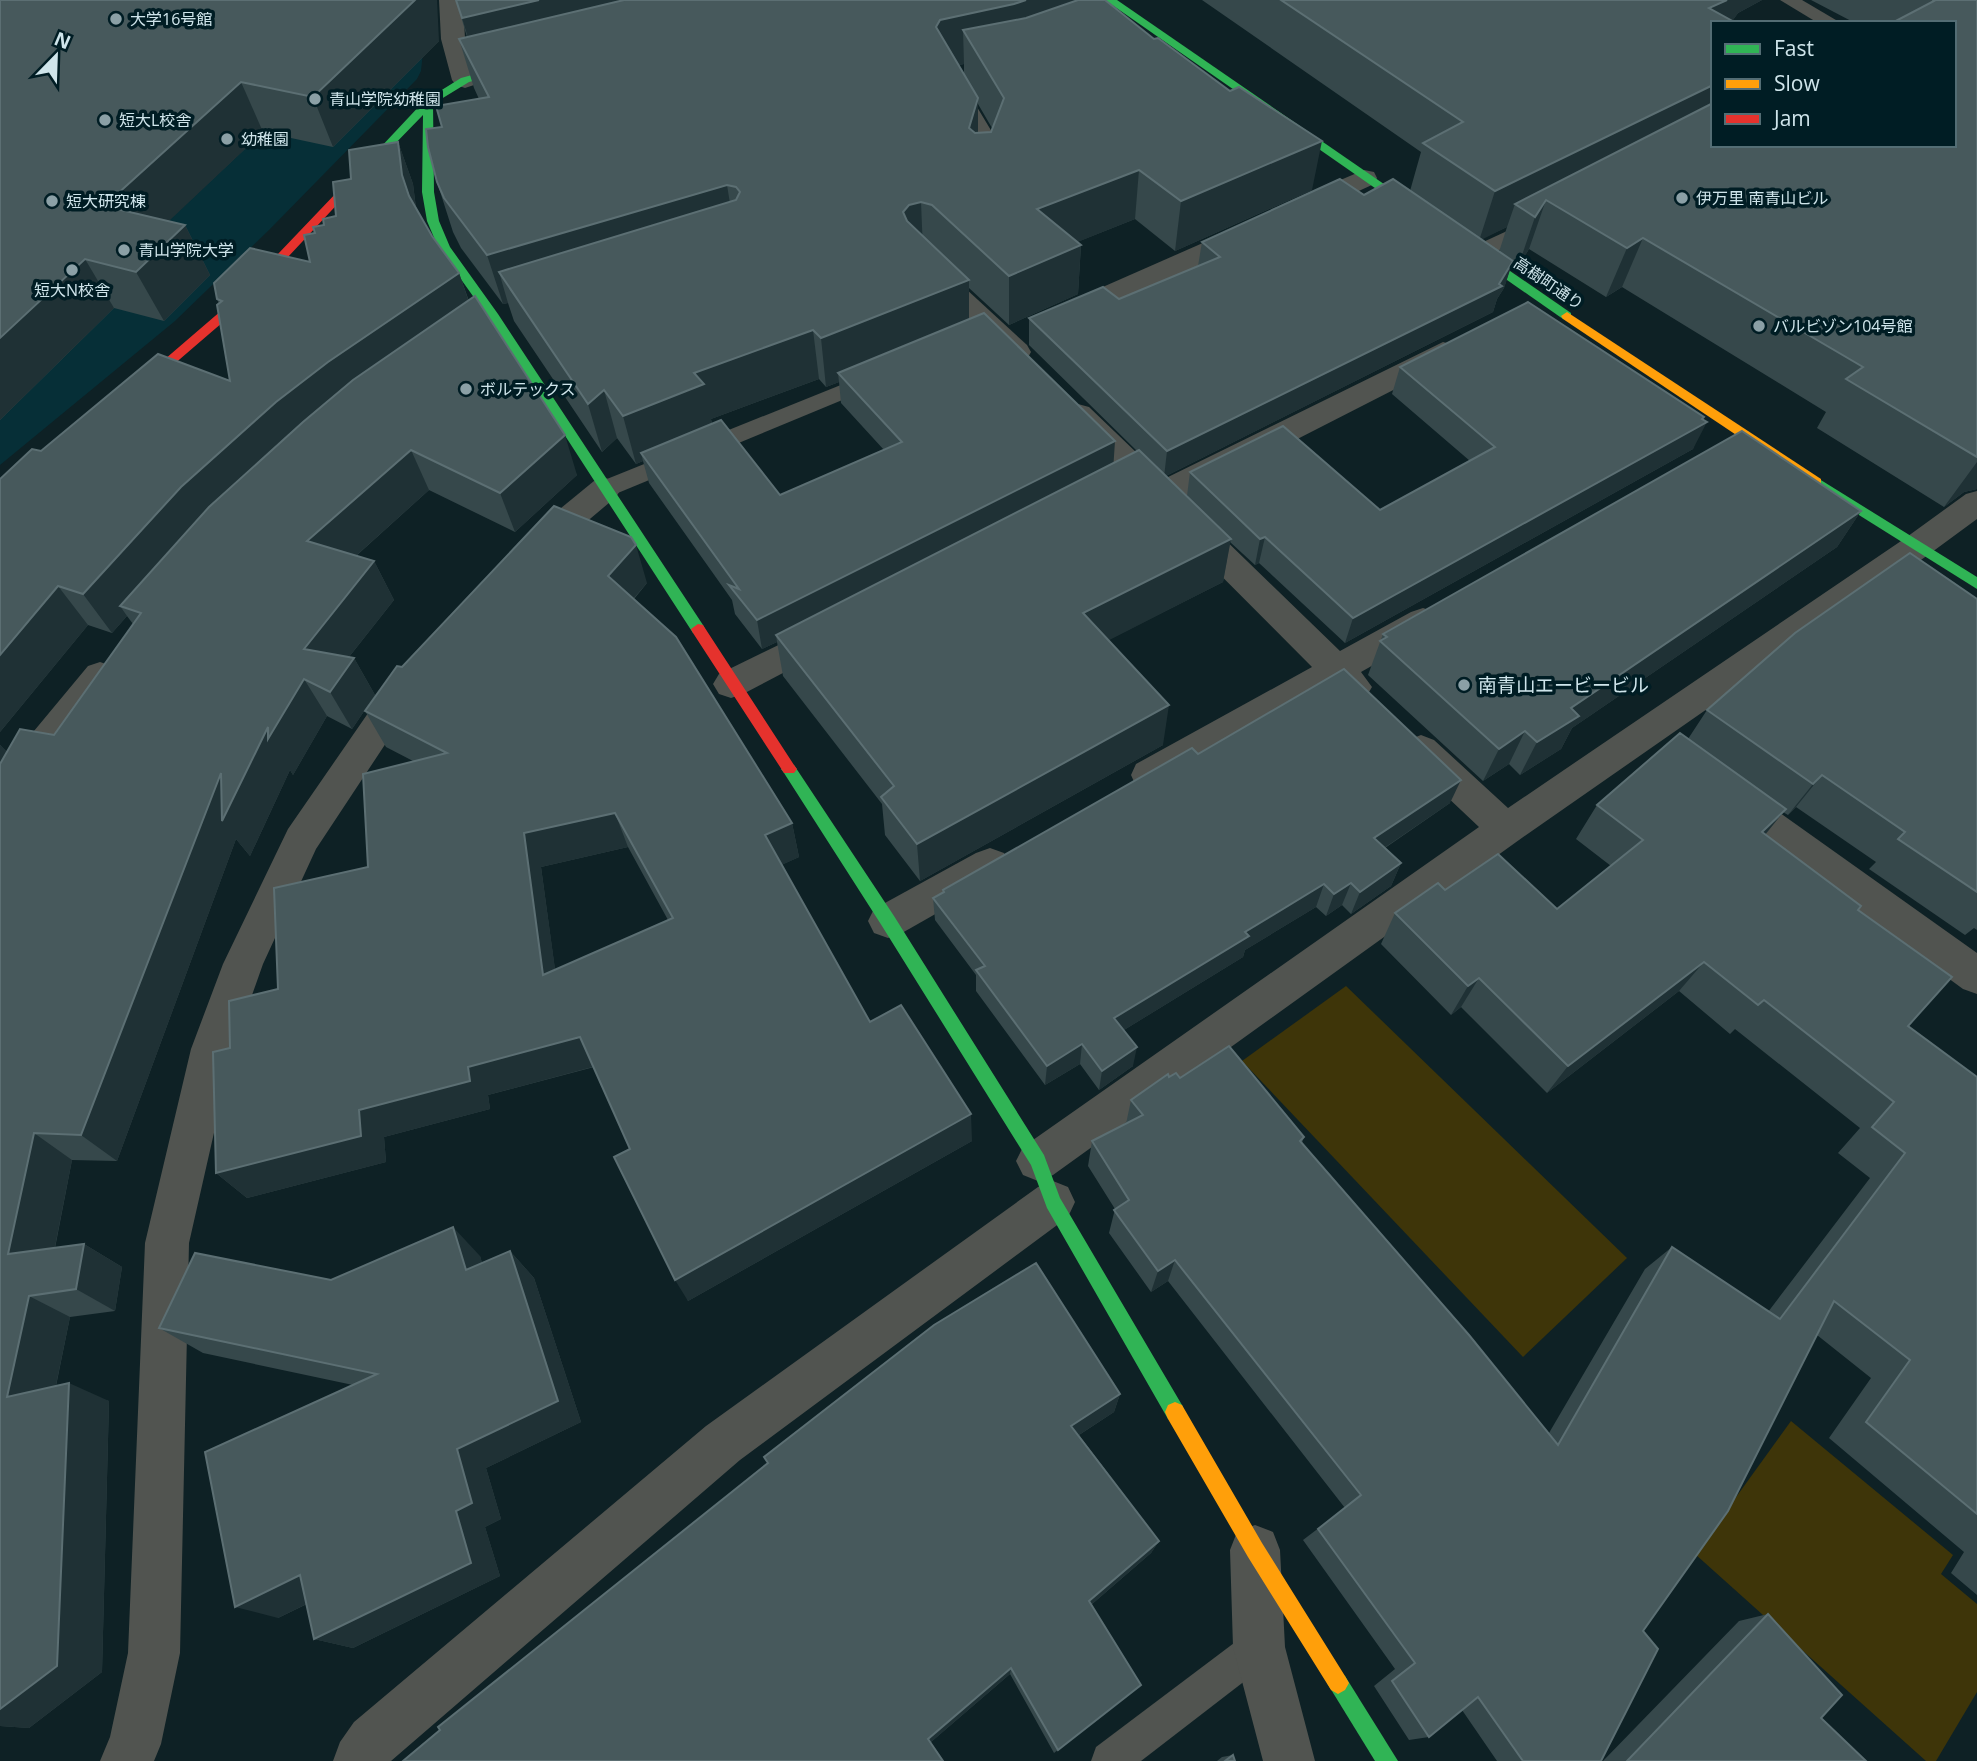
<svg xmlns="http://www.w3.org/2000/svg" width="1977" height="1761" font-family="'Open Sans','Noto Sans JP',sans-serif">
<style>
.built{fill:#062f37}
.green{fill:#3e3509}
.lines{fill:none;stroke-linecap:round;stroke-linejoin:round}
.lane{fill:#515450;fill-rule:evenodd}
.street{fill:#515450;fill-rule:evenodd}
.fast{fill:#30b455;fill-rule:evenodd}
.slow{fill:#ff9f0a;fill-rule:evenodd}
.jam{fill:#e5322d;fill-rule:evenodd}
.wall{fill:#36484b;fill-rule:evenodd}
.shaded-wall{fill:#1f3135}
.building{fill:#47595c;stroke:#5c6f73;stroke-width:2;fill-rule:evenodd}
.poi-dot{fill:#8ba0a6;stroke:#001d24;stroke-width:2.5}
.labels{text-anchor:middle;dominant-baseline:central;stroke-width:7;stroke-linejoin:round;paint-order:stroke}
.far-poi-label{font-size:16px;fill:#cfe5eb;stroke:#001d24;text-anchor:start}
.far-street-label{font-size:16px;fill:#cfe5eb;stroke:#001d24}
.poi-label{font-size:19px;fill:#cfe5eb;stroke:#001d24;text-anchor:start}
</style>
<rect width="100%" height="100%" fill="#0e2125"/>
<!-- built -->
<path class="built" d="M0,0L427,13L421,71L417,79L269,230L175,321L0,465Z"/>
<!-- green -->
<g class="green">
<path d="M1346,986L1627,1258L1523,1357L1242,1061Z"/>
<path d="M1791,1421L1953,1555L1941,1574L1977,1604V1692L1936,1761H1926L1695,1554Z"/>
</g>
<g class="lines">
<!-- lane -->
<g class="lane">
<path d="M1780,0H1802L1841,23H1818Z"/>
<path d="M958,85L965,87L1001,147L992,170L985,172L975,166L981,147L949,91Z"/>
<path d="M1535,218L1542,220L1545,224L1542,228L1482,259H1468L1465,254L1468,249Z"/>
<path d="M873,372L881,374L884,379L881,384L613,495L605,497L597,495L593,489L597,483Z"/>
<path d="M1259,1628L1272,1634L1278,1647L1272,1660L1141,1761H1091L1096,1747L1246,1634Z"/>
</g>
<!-- street -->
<g class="street">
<path d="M439,0H463L465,39L478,80L474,85L465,88L456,85L452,80L441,39Z"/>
<path d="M1364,170L1374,172L1377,178L1374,184L1311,213L1301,215L1291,213L1287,207L1291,201Z"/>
<path d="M1246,224L1256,227L1260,233L1256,239L1075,322L1065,324L1055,322L1050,315L1055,308Z"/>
<path d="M930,262L940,265L1027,345L1031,352L1027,359L1016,362L1005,359L920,277L916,271L920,265Z"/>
<path d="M1443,342L1454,345L1458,352L1454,359L1182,498L1340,651L1411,612L1423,608L1435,612L1440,621L1435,630L1361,672L1372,687L1366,697C1352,701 1344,699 1333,688L1162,786L1149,790L1136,786L1131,775L1136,764L1312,667L1067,421L1063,414L1067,407L1078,404L1089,407L1164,479Z"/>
<path d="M605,478L616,481L621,489L616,497L546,556L534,560L522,556L517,548L522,540L594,481Z"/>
<path d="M1977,491V519L1928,555L1519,840L1053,1175L1038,1181L1023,1175L1016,1161L1023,1147L1479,827L1408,760L1403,750L1408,740L1421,735L1434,740L1508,808L1904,539L1966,494Z"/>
<path d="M828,621L840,625L845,634L840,643L743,694L731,698L719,694L713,684L719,674Z"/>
<path d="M100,662L112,666L118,676L112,686L55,757L13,832L0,837V787L29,737L88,666Z"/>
<path d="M405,673L417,677L423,687L316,849L263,964L233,1049L189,1243L180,1653L161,1744L154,1761H100L110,1737L128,1653L145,1243L191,1049L223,964L288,829L393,677Z"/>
<path d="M1729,782L1742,786L1977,953V994L1963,989L1716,808L1710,797L1716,786Z"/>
<path d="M990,848L1004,853L1009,864L1004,875L902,933L888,938L874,933L868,921L874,909L976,853Z"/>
<path d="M1053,1181L1068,1187L1075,1202L1068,1217L740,1460L391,1761H333L340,1742L354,1722L706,1426L1038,1187Z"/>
<path d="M1255,1525L1273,1532L1280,1550L1285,1647L1315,1761H1263L1233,1647L1230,1550L1237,1532Z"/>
</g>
<!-- fast -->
<g class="fast">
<path d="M1105,0H1117L1571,313V319H1563Z"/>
<path d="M523,61L528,64L527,66L469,82L433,104L434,192L439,221L450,247L498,314L703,625L705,629L698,634L693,633L490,320L438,247L427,221L422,192L423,115L388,151L379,149L424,101L461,78Z"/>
<path d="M1816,477L1977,577V589L1811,485L1809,482Z"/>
<path d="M789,763L794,765L894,916L1044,1155L1060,1198L1182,1405L1185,1412L1182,1419L1175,1422L1168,1419L1047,1208L1031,1165L882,926L784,773L781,769Z"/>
<path d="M1338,1672L1345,1676L1398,1761H1375L1327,1683L1331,1676Z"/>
</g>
<!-- slow -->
<g class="slow">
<path d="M1567,312L1821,479V485H1811L1563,319L1561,316Z"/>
<path d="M1175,1402L1182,1405L1262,1543L1345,1676L1349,1683L1345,1690L1338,1694L1331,1690L1248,1557L1168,1419L1165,1412L1168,1405Z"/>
</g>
<!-- jam -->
<g class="jam">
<path d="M380,147L389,149L244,304L137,396H129V390L236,298Z"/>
<path d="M698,624L703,625L794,765L797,769L794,773H784L693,633L691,629Z"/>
</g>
</g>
<!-- wall -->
<g class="wall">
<path d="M0,0L439,41L333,147L263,132L168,221L185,225L210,275L164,321L114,308L0,420Z"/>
<path d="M456,0H1105L1312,190L1175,251L1135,219L1077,242L1081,245L1078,294L1009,325L969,288V320L1113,463L1137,451L1029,345V318L1119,299L1198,266L1202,242L1364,195L1410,191L1421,152L1202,0H1762L1738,13L1732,21L1713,145L1954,23H1855L1811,0H1977V489L1964,492L1944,507L1817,428L1826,412L1622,287L1606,297L1529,249L1518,267L1512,263L1504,288L1497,299L1493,312L1166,476L1187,496L1190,472L1380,510L1470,461L1392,394L1400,367L1703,419L1693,449L1345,643L1259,563L1255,565L1230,542L1223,582L1108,640L1163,745L920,881L885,835L882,804L783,676L777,642L762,649L735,614L732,600L649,483L643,461L636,464L617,438L602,452L514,321L508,303L503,304L461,248L453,232L437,182L442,127L479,99L474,88L459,39L467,37ZM964,64V74L959,65ZM978,104L992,128L991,132L978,133ZM1507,227L1499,252L1481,239ZM819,379L826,387L839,382L841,403L884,450L780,495L712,424L711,419Z"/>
<path d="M398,142L413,184L416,208L432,236L459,273L469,301L577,475L515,532L429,490L356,556L374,561L394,600L349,657L354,658L375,695L352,729L327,716L293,775L290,770L250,856L236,839L117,1161L72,1160L55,1248L84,1244L122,1267L115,1311L70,1317L56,1386L109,1401L102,1672L29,1728L0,1726V745L7,752L54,735L133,624L127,616L112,633L88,625L0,732L41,451L230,381L219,304L217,299L310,262L315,233L336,216L351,179Z"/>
<path d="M1861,511L1837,547L1572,728L1561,749L1520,775L1509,764L1483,781L1368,675L1383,634Z"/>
<path d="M647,583L634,599L792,823L799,857L781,865L870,1022L972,1141L688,1301L630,1149L594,1067L488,1095L490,1109L384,1137L386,1162L247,1198L216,1173L230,1048L278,989L368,867L413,761L386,747L365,711L402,667ZM628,847L668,920L555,970L541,867Z"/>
<path d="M1977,599V930L1974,928L1965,935L1869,869L1876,862L1796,807L1788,815L1783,812L1765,835L1858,910L1908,1026L1977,1077V1595L1951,1573L1964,1552L1829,1438L1871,1378L1817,1335L1643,1631L1601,1761H1497L1462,1710L1429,1737L1409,1740L1374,1686L1395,1669L1303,1540L1345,1508L1168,1281L1151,1292L1109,1233L1115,1209L1088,1166L1092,1141L1126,1124L1131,1100L1169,1077L1180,1078L1304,1137L1302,1143L1549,1433L1645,1269L1672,1247L1768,1312L1870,1178L1838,1153L1860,1128L1735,1029L1730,1034L1679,991L1547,1093L1461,1007L1451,1015L1381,944L1395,913L1445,890L1557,909L1611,866L1576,839L1597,805L1688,739L1707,710Z"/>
<path d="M1198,754L1450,803L1385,848L1401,863L1391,886L1351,914L1342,905L1326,916L1316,907L1245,950L1243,957L1124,1030L1133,1066L1099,1090L1080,1064L1045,1085L976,991V975L935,920L933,898L943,893V890Z"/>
<path d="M510,1251L534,1278L581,1422L486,1468L501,1519L485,1527L500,1576L353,1648L314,1639L307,1604L278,1618L353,1385L203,1353L159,1328L331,1280L480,1256L482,1263Z"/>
<path d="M1120,1394L1114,1412L1079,1435L1159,1541L1151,1553L1091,1605L1141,1685L1054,1753L1010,1674L931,1742L403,1761Z"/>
<path d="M1768,1614L1821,1718L1866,1761H1603L1739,1621Z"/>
<path d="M1233,1755L1235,1761H1217L1222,1757Z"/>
</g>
<!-- shaded-wall -->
<g class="shaded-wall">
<path d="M415,0H437L439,41L333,147L313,97Z"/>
<path d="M539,0H756L477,67L462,18Z"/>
<path d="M1026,0H1081L1079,31L963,30L964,64L941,69L936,27L940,20Z"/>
<path d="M1727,0H1762L1738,13L1731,23L1709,8Z"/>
<path d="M241,82L263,132L132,256L104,206Z"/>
<path d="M1713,85V124L1546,200L1529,249L1518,267L1535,217L1515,204L1507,227L1479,241L1495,191Z"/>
<path d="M978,98V147L969,128Z"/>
<path d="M1322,141L1312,190L1175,251L1181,201Z"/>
<path d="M398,142L413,184L417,217L425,238L402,175Z"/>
<path d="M1139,170L1135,219L1035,259L1037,209Z"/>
<path d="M727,185L735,234L499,272L508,303L503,304L487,255Z"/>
<path d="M921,202L923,251L903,212L909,205Z"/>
<path d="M185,225L210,275L164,321L136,272Z"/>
<path d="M1643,238L1622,287L1606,297L1627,248Z"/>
<path d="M1081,245L1078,294L1009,325V276Z"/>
<path d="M85,259L114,308L0,420V338Z"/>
<path d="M1513,261L1504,288L1497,299L1493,312L1164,477L1167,451L1499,284Z"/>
<path d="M459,273L473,314L120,606L127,616L112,633L83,594L181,487L276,402L328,362Z"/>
<path d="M969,280V329L838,373L839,382L826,387L821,338Z"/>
<path d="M813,330L819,379L711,419L713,433L641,453L643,461L636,464L623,416L694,373Z"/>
<path d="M604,390L617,438L602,452L588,404Z"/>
<path d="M1704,417L1699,426L1707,422L1693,449L1345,643L1353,618Z"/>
<path d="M565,435L577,475L515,532L500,493Z"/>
<path d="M1115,441L1113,471L776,635L777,642L762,649L757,620Z"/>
<path d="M411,450L429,490L329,580L307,541Z"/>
<path d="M1977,462V489L1964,492L1944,507Z"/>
<path d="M1861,511L1837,547L1572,728L1561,749L1520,775L1537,742L1571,708Z"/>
<path d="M1265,537L1259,563L1255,565L1260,539Z"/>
<path d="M1231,539L1223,582L1080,655L1083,613Z"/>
<path d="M636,545L647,583L620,614L608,576Z"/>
<path d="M374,561L394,600L326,686L304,649Z"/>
<path d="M58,586L88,625L0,732V655Z"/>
<path d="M354,658L375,695L352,729L330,692Z"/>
<path d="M304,679L327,716L293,775L290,770L250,856L236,839L117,1161L81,1135L221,773L268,727Z"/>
<path d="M1169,705L1163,745L920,881L917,844Z"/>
<path d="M1525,731L1509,764L1483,781L1499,749Z"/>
<path d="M0,745L13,759L0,782Z"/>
<path d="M1822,775L1796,807L1788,815L1813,784Z"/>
<path d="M1461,780L1450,803L1365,861L1374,838Z"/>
<path d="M1786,809L1759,842L1762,832Z"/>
<path d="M615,813L628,847L541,867L560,1005L543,975L524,833Z"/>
<path d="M792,823L799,857L773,869L765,835Z"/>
<path d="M1401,863L1391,886L1351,914L1360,892Z"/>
<path d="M1351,883L1342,905L1326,916L1334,894Z"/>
<path d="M1324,884L1316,907L1245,950L1243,957L1111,1038L1114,1018L1245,932Z"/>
<path d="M1704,962L1679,991L1547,1093L1568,1066Z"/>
<path d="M1479,978L1461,1007L1451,1015L1468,986Z"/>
<path d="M580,1037L596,1066L488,1095L490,1109L384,1137L386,1162L247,1198L216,1173L359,1110L468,1067Z"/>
<path d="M1082,1044L1080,1064L1045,1085L1047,1066Z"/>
<path d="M1137,1047L1133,1066L1099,1090L1102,1071Z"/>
<path d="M971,1114L972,1141L688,1301L675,1280Z"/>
<path d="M34,1133L72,1160L49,1277L8,1254Z"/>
<path d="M453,1227L480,1256L493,1297L466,1270Z"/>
<path d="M84,1244L122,1267L115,1311L76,1289Z"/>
<path d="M510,1251L534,1278L581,1422L486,1468L501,1519L485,1527L500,1576L353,1648L314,1639L456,1511L457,1449Z"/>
<path d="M1175,1260L1168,1281L1151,1292L1158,1271Z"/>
<path d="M29,1296L70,1317L50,1414L7,1397Z"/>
<path d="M69,1383L109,1401L102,1672L29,1728L0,1726V1709Z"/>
<path d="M1120,1394L1114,1412L1068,1442L1071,1426Z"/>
<path d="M1159,1541L1151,1553L1084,1611L1089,1601Z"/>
<path d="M300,1575L339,1588L278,1618L235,1607Z"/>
<path d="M1011,1668L1010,1674L931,1742L944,1761H943L928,1739Z"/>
</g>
<!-- building -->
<g class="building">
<path d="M0,0H415L313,97L241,82L104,206L185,225L136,272L85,259L0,338Z"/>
<path d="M456,0H539L462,18Z"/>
<path d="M624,0H1026L1014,4L940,20L936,27L978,98L969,128L975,133L991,132L1004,98L963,30L1026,18L1078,0H1105L1154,39L1158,38L1230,91L1239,87L1322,141L1181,201L1139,170L1037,209L1081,245L1009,276L932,205L921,202L909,205L903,212L907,221L969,280L821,338L813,330L694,373L704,384L623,416L604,390L588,404L499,272L736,200L740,192L736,187L727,185L487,255L444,198L437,182L428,147L426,129L442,127L436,106L489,97L459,39Z"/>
<path d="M1281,0H1727L1709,8L1736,23H1713V85L1495,191L1423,143L1463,122Z"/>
<path d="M1933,0H1977V457L1846,379L1863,367L1643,238L1627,248L1546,200L1535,217L1515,204L1713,103V145H1954V23H1892L1934,1Z"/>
<path d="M398,142L402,175L409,196L432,236L459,273L328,362L276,402L181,487L83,594L58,586L0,655V479L32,449L41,451L158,354L230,381L217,305L222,301L217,299L214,283L250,248L310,262L304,235L315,233L313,227L324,225L323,219L336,216L333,182L351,179L349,150Z"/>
<path d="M1340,179L1364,195L1393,179L1513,261L1499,284L1502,286L1167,451L1029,318L1103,287L1119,299L1220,257L1202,242Z"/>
<path d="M475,296L565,435L500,493L411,450L307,541L374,561L304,649L354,658L330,692L304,679L268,739V727L222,821L221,773L81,1135L34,1133L8,1254L84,1244L76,1289L29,1296L7,1397L69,1383L57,1666L0,1709V764L20,729L54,735L141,613L120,606L209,507L303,422L353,380Z"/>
<path d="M1528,302L1704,417L1702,419L1707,422L1353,618L1265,537L1260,539L1190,472L1283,426L1380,510L1495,447L1400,367Z"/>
<path d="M984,313L1115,441L757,620L729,585L739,589L641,453L721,420L780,495L902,442L838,373Z"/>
<path d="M1742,431L1861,511L1571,708L1579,716L1537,742L1525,731L1499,749L1380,641L1387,637L1383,634Z"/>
<path d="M1139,450L1231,539L1083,613L1169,705L917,844L881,797L894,786L776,635Z"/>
<path d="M554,506L631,537L636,545L608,576L676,637L792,823L765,835L870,1022L901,1005L971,1114L675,1280L614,1157L630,1149L580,1037L468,1067L470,1081L359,1110L361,1136L216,1173L213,1052L230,1048L229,1001L278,989L274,888L368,867L363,774L447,753L365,711L397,666L402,667ZM615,813L673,918L543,975L524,833Z"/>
<path d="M1910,553L1977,599V892L1898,839L1905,832L1822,775L1813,784L1707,710L1795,633Z"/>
<path d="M1344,669L1461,780L1374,838L1401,863L1360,892L1351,883L1334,894L1324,884L1245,932L1249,936L1114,1018L1137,1047L1102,1071L1082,1044L1047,1066L976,970L985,966L933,898L944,892L943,890L1192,748L1198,754Z"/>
<path d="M1680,733L1786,809L1762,832L1861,906L1858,910L1952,977L1908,1026L1977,1077V1514L1866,1422L1910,1360L1834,1301L1728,1511L1643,1631L1658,1649L1601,1761H1523L1478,1697L1429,1737L1392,1681L1415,1663L1318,1529L1361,1495L1175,1260L1158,1271L1114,1210L1129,1200L1092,1141L1143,1115L1131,1100L1168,1074L1169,1077L1176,1073L1180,1078L1229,1046L1304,1137L1300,1141L1469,1335L1558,1445L1672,1247L1780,1319L1905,1153L1872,1127L1894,1102L1764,1000L1758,1005L1704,962L1568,1066L1479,978L1468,986L1395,913L1438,883L1445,890L1498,854L1557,909L1643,840L1597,805Z"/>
<path d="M453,1227L466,1270L510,1251L558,1401L457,1449L472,1503L456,1511L471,1563L314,1639L300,1575L235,1607L205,1452L377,1374L159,1328L195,1253L331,1280Z"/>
<path d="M1036,1263L1120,1394L1071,1426L1159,1541L1089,1601L1141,1685L1058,1750L1011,1668L928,1739L943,1761H403L440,1730L438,1727L768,1463L764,1457L934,1325Z"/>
<path d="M1768,1614L1842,1695L1821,1718L1866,1761H1627Z"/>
<path d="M1233,1755L1235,1761H1225Z"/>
</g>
<!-- markers -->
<g class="poi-dot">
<circle cx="116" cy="19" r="7"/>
<circle cx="315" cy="99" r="7"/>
<circle cx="105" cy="120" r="7"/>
<circle cx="227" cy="139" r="7"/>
<circle cx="1682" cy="198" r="7"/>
<circle cx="52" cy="201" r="7"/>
<circle cx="124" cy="250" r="7"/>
<circle cx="72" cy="270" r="7"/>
<circle cx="1759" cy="326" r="7"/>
<circle cx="466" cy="389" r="7"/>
<circle cx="1464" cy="685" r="7"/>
</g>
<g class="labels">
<!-- far-poi labels -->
<g class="far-poi-label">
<text x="130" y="19">大学16号館</text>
<text x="329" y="99">青山学院幼稚園</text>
<text x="119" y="120">短大L校舎</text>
<text x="241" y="139">幼稚園</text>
<text x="1696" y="198">伊万里 南青山ビル</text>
<text x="66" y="201">短大研究棟</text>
<text x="138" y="250">青山学院大学</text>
<text x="72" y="290" text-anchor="middle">短大N校舎</text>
<text x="1773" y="326">バルビゾン104号館</text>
<text x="480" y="389">ボルテックス</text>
</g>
<!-- far-street labels -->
<g class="far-street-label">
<text transform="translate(1549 283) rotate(34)">高樹町通り</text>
</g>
<!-- poi labels -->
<g class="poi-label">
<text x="1478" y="685">南青山エービービル</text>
</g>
</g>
<!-- legend -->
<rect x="1711" y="21" width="245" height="126" fill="#001d24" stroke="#536d74" stroke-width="2"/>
<rect x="1725" y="44" width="35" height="10" fill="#30b455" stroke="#536d74" stroke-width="2"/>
<text x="1774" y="56" font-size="21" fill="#cfe5eb">Fast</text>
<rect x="1725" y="79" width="35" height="10" fill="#ff9f0a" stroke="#536d74" stroke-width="2"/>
<text x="1774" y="91" font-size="21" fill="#cfe5eb">Slow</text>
<rect x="1725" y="114" width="35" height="10" fill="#e5322d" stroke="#536d74" stroke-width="2"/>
<text x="1774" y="126" font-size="21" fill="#cfe5eb">Jam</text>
<!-- north arrow -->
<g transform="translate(56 56) rotate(23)" stroke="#001d24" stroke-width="5" paint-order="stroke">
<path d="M0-5L12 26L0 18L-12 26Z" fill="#cfe5eb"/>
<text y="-10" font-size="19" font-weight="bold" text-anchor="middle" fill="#cfe5eb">N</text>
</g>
</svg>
